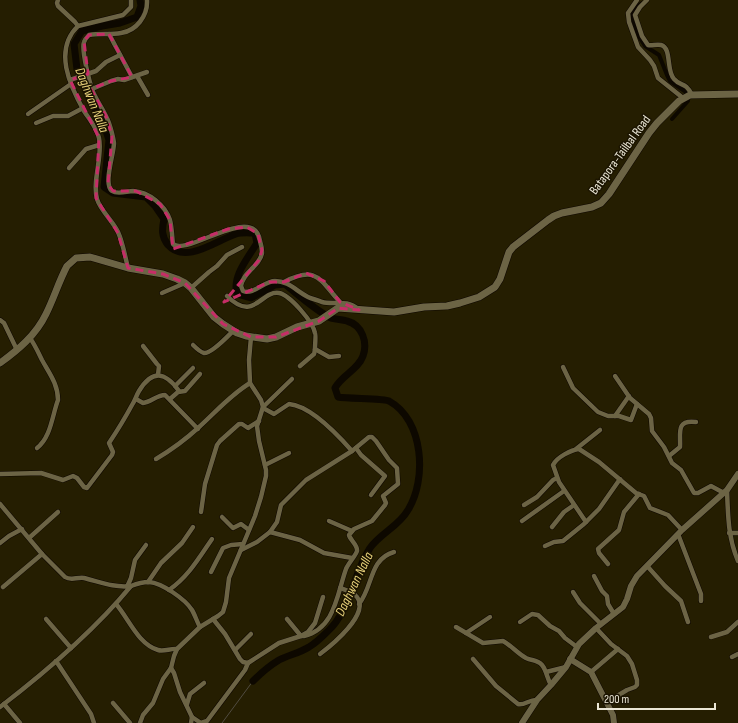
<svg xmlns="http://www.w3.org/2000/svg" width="738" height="723" font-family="'Sofia Sans Condensed',sans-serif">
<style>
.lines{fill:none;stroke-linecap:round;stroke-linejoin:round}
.stream{stroke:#504b40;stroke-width:1}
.canal{stroke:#0d0800;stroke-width:4}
.river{stroke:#0d0800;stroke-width:7}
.minor-casing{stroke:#0e0700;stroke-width:5.5}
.tertiary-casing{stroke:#0e0700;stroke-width:7}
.secondary-casing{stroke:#0e0700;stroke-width:8}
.minor{stroke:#6c6445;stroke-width:4.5}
.tertiary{stroke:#6c6445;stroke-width:6}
.secondary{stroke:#6c6445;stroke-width:7}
.marked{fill:none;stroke:#c62d67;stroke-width:3;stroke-dasharray:8 5;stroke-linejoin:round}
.labels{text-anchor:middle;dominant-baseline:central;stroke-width:3;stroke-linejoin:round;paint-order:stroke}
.street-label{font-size:13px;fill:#ebe7d6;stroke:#1b1400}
.water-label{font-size:14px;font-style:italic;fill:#e8d27a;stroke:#1b1400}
</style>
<rect width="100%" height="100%" fill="#251e01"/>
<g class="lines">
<!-- stream -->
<path class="stream" d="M222,723L253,681"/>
<!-- canal -->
<path class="canal" d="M642,3L634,9L632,16L638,35L645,46L659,55L667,75L670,81L686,92L688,101L672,119"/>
<!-- river -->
<path class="river" d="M140,0L141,6L137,17L120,23L102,26L82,31L74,44L77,69L91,102L103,122L109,140L104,187L113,193L146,197L155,206L164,219C162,229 161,236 168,245C186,265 217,240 236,234C242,232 249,233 255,233L257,243C248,258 232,276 237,294L251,298L275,285L285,284C298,295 312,307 327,316C332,320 341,319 347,321C362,325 368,342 363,356C358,370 342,375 335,388L338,397C349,399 383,398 389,401C424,420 427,480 408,510C399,526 381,533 370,548C353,574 350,611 328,631C322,637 316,643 309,647C300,653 288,655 279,660C269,666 261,673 253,681"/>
<defs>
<g id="minor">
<path d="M58,0L57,3L58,6L75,22L78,26"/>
<path d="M147,0C148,16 136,31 121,33C110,35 100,33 89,35C87,37 85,39 84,42C81,50 90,84 93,92C98,103 105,112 109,123C111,129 113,136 114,143C114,154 103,184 112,191C118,195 127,191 133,191C149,192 165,205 170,220C172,227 172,237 173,244C187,257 254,202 260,241C261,244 262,249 262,253C260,266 242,273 241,286L243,291C254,295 264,281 275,281C289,281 296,291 308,297C312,299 318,300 322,302C334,305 347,299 358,309"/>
<path d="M637,0L628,13L629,22L638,47L650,60L654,66L658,78L683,98"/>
<path d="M647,0L640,7L635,15L642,36L648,45C652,46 656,44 661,45C672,48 666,71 674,79C681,87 685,81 692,95"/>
<path d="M109,34L132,77"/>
<path d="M137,76L148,95"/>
<path d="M70,80L96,71L106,62L120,55"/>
<path d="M92,89L111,81L118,79L124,80L147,72"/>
<path d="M28,114L71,84"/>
<path d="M36,123L53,116H68L83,108"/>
<path d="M69,168L86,149L99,145"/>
<path d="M128,268C125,256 123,243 118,232C113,221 100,210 97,199C92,181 103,156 99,138C97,128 89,119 84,111C70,86 53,50 78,26L123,15L131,7V0"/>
<path d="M284,282C317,265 319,279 340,302"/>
<path d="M191,288L209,272L217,266L227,255L242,247"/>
<path d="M162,293L185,283"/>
<path d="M227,296C254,323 261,290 279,293C290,295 313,322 315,333C316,334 315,352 314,354L300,366"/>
<path d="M0,320L4,323L17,350"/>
<path d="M30,338C35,345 38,352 42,360C49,373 58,384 58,400C52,416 51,437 37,448"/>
<path d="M193,345C195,347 200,352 204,353C211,354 228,336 233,331"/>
<path d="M143,346L157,364L159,366L158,375"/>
<path d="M315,349L329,357L339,356"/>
<path d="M563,367L573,388L598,412L608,416H619L631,420L637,404"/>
<path d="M615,376L630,398L649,414L651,418L652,431L664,447L672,463L681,470L694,493H698L711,486L724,493"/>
<path d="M175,386L193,368"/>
<path d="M136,399L143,403C151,402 157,395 165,395L198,429"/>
<path d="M170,399L178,392L185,391L200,374"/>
<path d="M263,407L292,379"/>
<path d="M263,408L274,414L289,404C311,406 338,435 352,451"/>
<path d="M615,416L629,396"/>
<path d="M356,448L361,455L385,476L371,495"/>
<path d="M576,449L600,430"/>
<path d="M669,456L680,447C681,435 675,419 696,422"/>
<path d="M156,459C171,450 185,440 198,428C216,412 229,396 250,383"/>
<path d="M265,465L289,453"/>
<path d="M0,474L41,473L63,480L73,476L77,478L84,487L87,488L112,455L113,452L109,443C117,431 125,418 132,405C135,401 136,396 139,391C152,370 165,371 179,391"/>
<path d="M727,490C728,515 728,538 738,561"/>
<path d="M0,504L42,554L65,577C71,581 77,577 84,578C100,582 114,588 131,586"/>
<path d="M524,505L537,497L553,480L557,478"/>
<path d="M201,512L205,484L217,445L220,441L239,424H242L248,428L259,421"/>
<path d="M222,517L233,528L241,524L249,530"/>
<path d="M329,521L352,531"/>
<path d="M522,521L564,491"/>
<path d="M586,522L559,482L553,465C557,457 571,450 579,449L599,462L636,493L644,496L650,508L668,515L682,530"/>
<path d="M552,527L564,512L574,505"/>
<path d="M270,532L300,540L324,553L352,558"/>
<path d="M729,533H738"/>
<path d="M678,534L701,594V601"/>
<path d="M29,538L58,512"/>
<path d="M0,543L9,536L22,529"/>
<path d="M545,546L554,542L563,541L584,524L599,509L620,479"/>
<path d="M241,550L257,542L270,532L277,522L281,505L306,480L352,451L369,437H372L376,441L389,460L397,468L398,484L383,496L386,503L385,505L372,521L354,529L349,535C350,540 358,545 357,551C356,555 348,564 346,569C337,594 335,629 304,636H301L287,619"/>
<path d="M608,564L599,553L598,549L619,530L624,512L639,494"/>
<path d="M648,567L665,586L681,601L688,622"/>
<path d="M211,572L223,548L231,545L243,544"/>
<path d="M594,576L602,591L607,596L608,604L614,614"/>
<path d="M148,582L161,563L182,543L193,527"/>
<path d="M3,587L42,554"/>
<path d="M127,587L131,578L135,560L146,545"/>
<path d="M169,590C188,577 199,558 212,539"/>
<path d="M573,592L580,603L601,624"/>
<path d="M116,604C129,619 138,644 158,650C164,652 171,648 177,649"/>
<path d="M359,604C373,587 369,559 394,552"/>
<path d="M46,619L71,648"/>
<path d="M213,619L225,634L240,659L243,662L248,663L279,643L301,636L308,632L315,623L323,597"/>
<path d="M520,622L532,614L538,615L550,626L559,631L565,638L577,647"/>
<path d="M456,627L483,643L503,641C512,646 517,653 526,658C532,661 537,659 542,665C547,671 547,679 551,685"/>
<path d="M596,628L611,644L627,656L632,664L637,680V685L635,687L627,690L607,702"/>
<path d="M466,633L490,617"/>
<path d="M711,637L727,632L738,622"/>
<path d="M235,650L251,634"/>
<path d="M320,654C332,645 370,614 357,597C353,592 346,590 340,588"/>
<path d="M732,657L738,654"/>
<path d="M473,659L496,686L518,704C524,706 530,699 537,700"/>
<path d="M56,661L91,714L94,723"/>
<path d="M171,668L174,673L180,692L192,717L191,723"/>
<path d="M546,672L566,667"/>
<path d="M591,672L618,649"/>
<path d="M113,703L130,723"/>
<path d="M4,704L20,723"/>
<path d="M187,704L190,694L204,683"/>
<path d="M0,707C47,671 93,632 131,586C136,584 143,582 149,582C162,583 185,599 192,610C195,615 197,622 200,627"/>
<path d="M192,717L201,723L207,721L245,670L248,663"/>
<path d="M140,723L143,715L153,703L163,679L171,668L174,656L177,649L200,627L218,616L223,612L226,602L229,578L255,516L261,497L266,476V470L259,441L257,426L263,407L261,400L250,383L249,360L251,337"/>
</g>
<g id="tertiary">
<path d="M570,659L591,672L613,715L614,723"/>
<path d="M522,723L537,700L551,685L566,667L579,644L596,628L623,607L627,599L631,586L637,576L682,530L727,490L738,474"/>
</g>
<path id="secondary" d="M0,363C18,350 36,335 46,314C54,298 59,281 67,266L76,258L90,257L128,268L163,274L177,279L185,283L191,288L214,317L223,324L237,333L246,336L267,339L276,337L297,327L319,321L338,308L394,312L424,307L447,306L460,303L479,297L495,287L500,279L509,252L513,247L548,220L554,216L562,213L592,207L601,203L609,194L649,133L657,123L679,101L690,95L738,94"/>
</defs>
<!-- minor casing -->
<use href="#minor" class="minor-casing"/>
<!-- tertiary casing -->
<use href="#tertiary" class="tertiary-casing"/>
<!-- secondary casing -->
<use href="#secondary" class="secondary-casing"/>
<!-- minor -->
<use href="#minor" class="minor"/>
<!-- tertiary -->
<use href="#tertiary" class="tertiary"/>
<!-- secondary -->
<use href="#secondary" class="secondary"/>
</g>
<!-- marked area -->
<path class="marked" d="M109,34L132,77L111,81L91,89L106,116L112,136L108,184L113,191H136L160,204L170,220L173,249L228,229L247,227L258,234L262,250L259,260L224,302L269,282H284L306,273L324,281L340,302L359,310L338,308L319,321L276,337H251L223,324L185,283L163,274L128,268L118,233L96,198L99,138L70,80L88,74L84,41L89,35Z"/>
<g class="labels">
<!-- street labels -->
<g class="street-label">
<text transform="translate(620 155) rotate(-54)">Batapora-Tailbal Road</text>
</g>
<!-- water labels -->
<g class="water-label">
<text transform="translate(92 100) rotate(68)">Daghwan Nalla</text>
<text transform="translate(354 584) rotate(-64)">Daghwan Nalla</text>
</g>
</g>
<!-- scale -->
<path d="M598 703v6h117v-6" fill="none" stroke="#ebe7d6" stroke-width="2"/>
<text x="604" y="703" font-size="12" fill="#ebe7d6" stroke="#1b1400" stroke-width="3" paint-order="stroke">200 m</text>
</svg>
